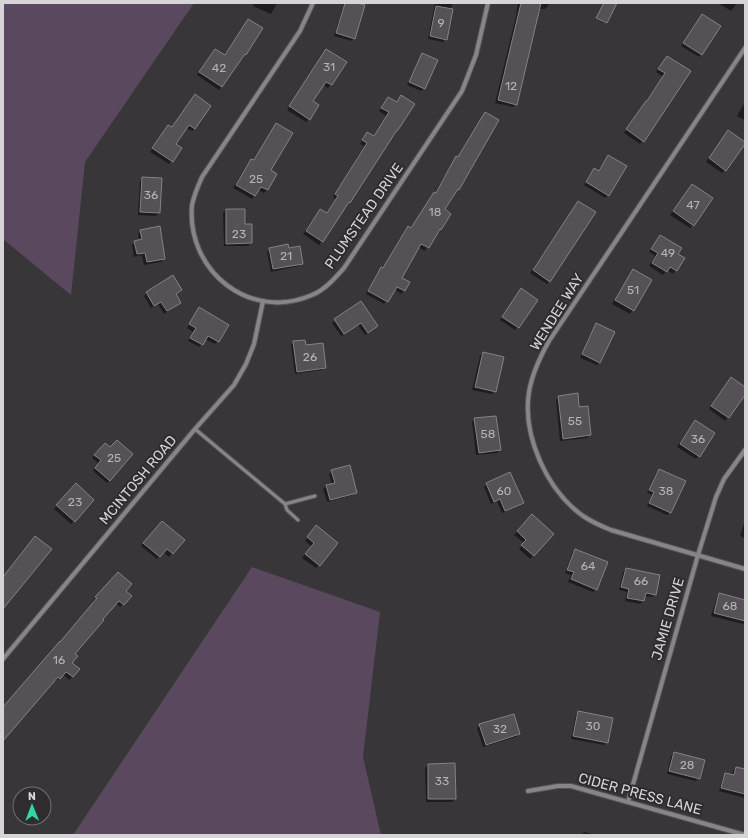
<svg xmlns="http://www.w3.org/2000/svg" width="748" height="838" font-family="Rubik,sans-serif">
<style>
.green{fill:#5a495e}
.shadow{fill:#0007}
.building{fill:#555156;stroke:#858186}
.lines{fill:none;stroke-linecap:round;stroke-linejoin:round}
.service-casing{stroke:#555256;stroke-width:5}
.minor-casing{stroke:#555256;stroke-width:6}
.service{stroke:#878587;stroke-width:3}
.minor{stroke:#878587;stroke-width:4}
.labels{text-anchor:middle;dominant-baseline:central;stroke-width:4;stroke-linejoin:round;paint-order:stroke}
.number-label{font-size:12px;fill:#b6b3b6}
.street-label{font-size:14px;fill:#d6d4d6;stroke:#2f2c30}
</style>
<rect width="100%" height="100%" fill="#39363a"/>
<!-- green -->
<g class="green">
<path d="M3,3H194L85,162L71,295L3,239Z"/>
<path d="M252,567L380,612L363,757L381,835H73Z"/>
</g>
<!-- shadow -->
<g class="shadow">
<path d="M254,3H277L271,14L253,6Z"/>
<path d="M344,3H354V38L352,41L334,36Z"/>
<path d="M435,3H452L446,39L443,42L428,39Z"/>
<path d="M518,3H548V6L545,9H540V12L537,15L516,104L513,107L495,103L517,12H516Z"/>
<path d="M604,3H611L605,23L596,19Z"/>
<path d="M718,3H737L731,11Z"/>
<path d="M699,18L702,54L699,57L681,46Z"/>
<path d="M248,20L245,54L219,90L197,75L215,50L224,56Z"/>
<path d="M324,53L346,62L328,88L323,85L312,101L309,119L306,122L287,110Z"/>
<path d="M423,54L424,88L421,91L407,85L420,57Z"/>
<path d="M667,57L689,72L640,144L624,133L663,77L656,72Z"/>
<path d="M195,96V129L192,131L186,128L175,144L181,149L169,164L150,152L166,129L172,128Z"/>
<path d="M401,97L394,133L350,203L346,205L319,245L303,234L317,213L320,210L326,214L336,199L333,197L364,146L360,144L364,136L367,133L373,137L386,116L379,111L386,101L396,103Z"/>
<path d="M745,102V120L737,116Z"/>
<path d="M485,113L458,189L443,210L441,229L437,231L425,251L418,247L400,278L409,283L404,291L401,294L394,289L384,304L366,294L378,271L381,268L383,269L405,230L408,227L410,229L435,193L454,160L457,158Z"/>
<path d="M276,125L269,170L276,174L267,190L264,193L258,190L252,199L233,188L248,163L251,160L253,161Z"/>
<path d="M726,134L725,170L722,173L706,162Z"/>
<path d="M608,156V195L605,198L584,185L591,172L594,169L598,171Z"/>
<path d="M143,178L159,213L156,216L138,215L140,181Z"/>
<path d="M692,185L693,225L690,228L670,215Z"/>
<path d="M578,202L550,281L547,284L530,273Z"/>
<path d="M226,210L244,225L251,243L248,246H224L223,213Z"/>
<path d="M141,231L164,259L161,262L144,265L142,255L134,257L132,245L135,242L139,241L138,234Z"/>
<path d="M660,236L677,254L684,258L673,274L667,270L663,275L649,266L655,256L649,252Z"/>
<path d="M270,249H288L302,263L299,266L271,272L267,252Z"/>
<path d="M633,271L650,281L630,314L612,304Z"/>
<path d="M181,290L175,295L180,303L164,314L158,304L151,308L144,296L147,293Z"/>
<path d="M518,292L537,300L515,330L500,320Z"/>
<path d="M361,302L377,326L365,335L358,325L341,336L332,323Z"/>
<path d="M199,309L228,326L215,344L205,339L199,347L188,341L193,332L187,328Z"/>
<path d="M597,324L600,362L597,365L580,358L594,327Z"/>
<path d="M294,342L305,346L325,367L322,370L295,374L291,345Z"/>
<path d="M483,353L495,391L492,394L472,390L480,356Z"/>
<path d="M728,382L745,388V394L725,421L709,409Z"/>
<path d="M558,397L590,435L587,438L560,441L556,400Z"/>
<path d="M475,419L500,450L497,453L476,455L472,422Z"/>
<path d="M693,424L714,433L696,459L677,447Z"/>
<path d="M102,447L110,449V480L107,483L93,471L99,464L92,458Z"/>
<path d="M659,470L670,512L667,515L647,506L652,495L647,493L656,473Z"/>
<path d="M332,471L356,492L353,495L327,502L323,489L326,486L332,485L329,474Z"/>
<path d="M487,484L523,502L520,505L502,513L497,501L491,504L484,487Z"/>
<path d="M73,488L74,521L71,524L54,509Z"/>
<path d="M532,516L553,534L530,559L519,549L524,543L514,535Z"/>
<path d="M745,520V538L740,536Z"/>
<path d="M159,525L183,540L169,557L163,552L157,559L141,546Z"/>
<path d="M313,529L337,543L316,568L302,558L311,546L305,541Z"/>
<path d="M575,550L596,589L593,592L568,582L571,575L565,573L572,553Z"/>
<path d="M626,569L655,594L652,597L644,596L643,601L640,604L625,601L627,592L619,590L623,572Z"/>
<path d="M118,573L125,591L131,596L120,607L116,603L74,654L71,663L78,669L72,677L69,680L63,674L56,681L54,680L3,738V708L60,643L94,602L93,601Z"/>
<path d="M720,594L745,601V623L743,624L711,616L717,597Z"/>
<path d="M579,712L607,742L604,745L571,739L576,715Z"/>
<path d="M480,725L519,734L516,737L483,747L477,728Z"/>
<path d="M674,753L699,778L696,781L667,774L671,756Z"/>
<path d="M428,765L455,799L452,802H426L425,768Z"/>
<path d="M736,768L745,770V798L719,791L723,777L726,774L732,775L733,771Z"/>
<path d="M584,832L596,835H581Z"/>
</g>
<!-- building -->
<g class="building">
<path d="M345,3H358L365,5L355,39L336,33Z"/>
<path d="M521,3H541L517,105L498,100Z"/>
<path d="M604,3H617L607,23L596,18Z"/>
<path d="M436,6L453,9L447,40L430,36Z"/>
<path d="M702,14L721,26L702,55L683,43Z"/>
<path d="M248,19L263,28L246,55L245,54L222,87L199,72L215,49L225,55Z"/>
<path d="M326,49L347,62L332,85L326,82L313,101L319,105L310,120L289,106Z"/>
<path d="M422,53L438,60L425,89L409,82Z"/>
<path d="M667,56L691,71L644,142L626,129L646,101H647L665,73L658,69Z"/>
<path d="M195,94L211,106L195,129L189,125L176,144L182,148L173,162L152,148L168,125L172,127Z"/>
<path d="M401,95L415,104L398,130H397L350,203L349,202L323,242L306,231L320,209L327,213L338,196L335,194L367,143L362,140L367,132L374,136L389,112L381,108L388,97L397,102Z"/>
<path d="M485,112L499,120L459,190L458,189L445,209L451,214L441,230L440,229L429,248L421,244L402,278L410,282L405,291L397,287L388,302L368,291L381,267L383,268L408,226L411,228L434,192L436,193L456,156L458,157Z"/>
<path d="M276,123L293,133L271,170L277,174L268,190L261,187L255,196L236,185L251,159L254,160Z"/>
<path d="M728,130L745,142V144L726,171L709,158Z"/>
<path d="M608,155L627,166L609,196L586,182L594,168L599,171Z"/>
<path d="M142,177L162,178L160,213L140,212Z"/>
<path d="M692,184L713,198L694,226L673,211Z"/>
<path d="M578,201L596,212L550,282L533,270Z"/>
<path d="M226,209H245V224H252V243L226,244Z"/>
<path d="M160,226L165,259L147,262L145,253L137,254L134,241L142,239L140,230Z"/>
<path d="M660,235L682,248L678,254L685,258L677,271L670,267L667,272L652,263L658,253L651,249Z"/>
<path d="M288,244L289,248L300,246L303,264L273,269L269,248Z"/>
<path d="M633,269L652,280L634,311L615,300Z"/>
<path d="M173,275L182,290L176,294L181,303L167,311L161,302L154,306L146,292Z"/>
<path d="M521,288L538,300L519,328L502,317Z"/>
<path d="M361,301L378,326L368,333L361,323L344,334L334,319Z"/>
<path d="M199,307L229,325L219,342L208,336L203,345L190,338L196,328L189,324Z"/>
<path d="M596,323L615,332L600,363L582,354Z"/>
<path d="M305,340L306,345L323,343L326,368L297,372L293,341Z"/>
<path d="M483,352L504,357L496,392L475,387Z"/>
<path d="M731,377L745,387V395L729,418L711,406Z"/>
<path d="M578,393L579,407L588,406L591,435L563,439L558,396Z"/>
<path d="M496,416L501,450L479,453L474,418Z"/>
<path d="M695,420L715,433L700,457L680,444Z"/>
<path d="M117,440L133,454L110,481L95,468L101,460L94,455L105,443L110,447Z"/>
<path d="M350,465L357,493L330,500L326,485L335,483L331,470Z"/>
<path d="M659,469L686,481L671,513L649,503L654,492L649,490Z"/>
<path d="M510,472L524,503L505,511L500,499L494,502L486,483Z"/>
<path d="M76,483L94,500L75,522L56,505Z"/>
<path d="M532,514L554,534L534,556L521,545L526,540L517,531Z"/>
<path d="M162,521L185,540L173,554L167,549L160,557L143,543Z"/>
<path d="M316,525L338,543L320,566L305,554L314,543L307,537Z"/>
<path d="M35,536L52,549L3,609V577Z"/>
<path d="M575,549L608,562L597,590L571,579L574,572L567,570Z"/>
<path d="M626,568L660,575L656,595L646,593L644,601L627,598L629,589L621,587Z"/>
<path d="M118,572L132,584L126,591L132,596L124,605L119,601L103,619L104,620L75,654L78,656L72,663L80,669L73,677L66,672L60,679L58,677L3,741V707L60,641V642L97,598L95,597Z"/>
<path d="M719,593L745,600V621L714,613Z"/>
<path d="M578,711L613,718L608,743L573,736Z"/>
<path d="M514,714L520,734L486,745L479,724Z"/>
<path d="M674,752L705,760L700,779L669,771Z"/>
<path d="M455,763L456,799H428V764Z"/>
<path d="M736,767L745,769V794L721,788L725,773L734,775Z"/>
</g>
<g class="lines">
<defs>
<g id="service">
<path d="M195,429L285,504L315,496"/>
<path d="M285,504L287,510L298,520"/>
</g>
<g id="minor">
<path d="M313,3L300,31L202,177C198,186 194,195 192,205C186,271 250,322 312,295C325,290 335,278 344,268L462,91L476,55L488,3"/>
<path d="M745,48L549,341C540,357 532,374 529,392C522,436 547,490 583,516C592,522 601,526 611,530L745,569"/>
<path d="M3,659L195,429L234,385L246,364L254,344L263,301"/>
<path d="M528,791L558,786H571L745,835"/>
<path d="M628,802L698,555L716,497L724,479L745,450"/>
</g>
</defs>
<!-- service casing -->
<use href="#service" class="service-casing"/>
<!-- minor casing -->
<use href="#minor" class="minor-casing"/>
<!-- service -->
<use href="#service" class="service"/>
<!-- minor -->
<use href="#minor" class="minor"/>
</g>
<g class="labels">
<!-- number labels -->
<g class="number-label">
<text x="441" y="23">9</text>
<text x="329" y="67">31</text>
<text x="219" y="68">42</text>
<text x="511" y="86">12</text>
<text x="256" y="179">25</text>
<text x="151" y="195">36</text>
<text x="693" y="205">47</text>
<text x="435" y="212">18</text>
<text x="239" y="234">23</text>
<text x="668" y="253">49</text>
<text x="286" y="256">21</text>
<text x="633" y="290">51</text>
<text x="310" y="357">26</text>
<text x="575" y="421">55</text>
<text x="488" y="434">58</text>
<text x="698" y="439">36</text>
<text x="114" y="458">25</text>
<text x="504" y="491">60</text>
<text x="666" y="491">38</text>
<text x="75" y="502">23</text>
<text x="588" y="566">64</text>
<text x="641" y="581">66</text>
<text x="730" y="606">68</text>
<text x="59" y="660">16</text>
<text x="593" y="726">30</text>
<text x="500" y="729">32</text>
<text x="687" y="765">28</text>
<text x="442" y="781">33</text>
</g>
<!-- street labels -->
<g class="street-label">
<text transform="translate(364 216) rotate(-55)">PLUMSTEAD DRIVE</text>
<text transform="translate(557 312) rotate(-58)">WENDEE WAY</text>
<text transform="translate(138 480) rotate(-50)">MCINTOSH ROAD</text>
<text transform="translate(668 619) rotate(-74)">JAMIE DRIVE</text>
<text transform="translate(640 794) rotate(15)">CIDER PRESS LANE</text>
</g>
</g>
<!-- border -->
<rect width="748" height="838" fill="none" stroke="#d6d4d6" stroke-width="8"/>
<!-- north arrow -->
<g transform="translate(32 806) rotate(359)"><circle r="19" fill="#2f2c30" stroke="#726f72"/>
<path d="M0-3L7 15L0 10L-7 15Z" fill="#32d4a9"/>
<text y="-6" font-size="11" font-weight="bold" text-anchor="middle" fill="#d6d4d6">N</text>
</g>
</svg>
